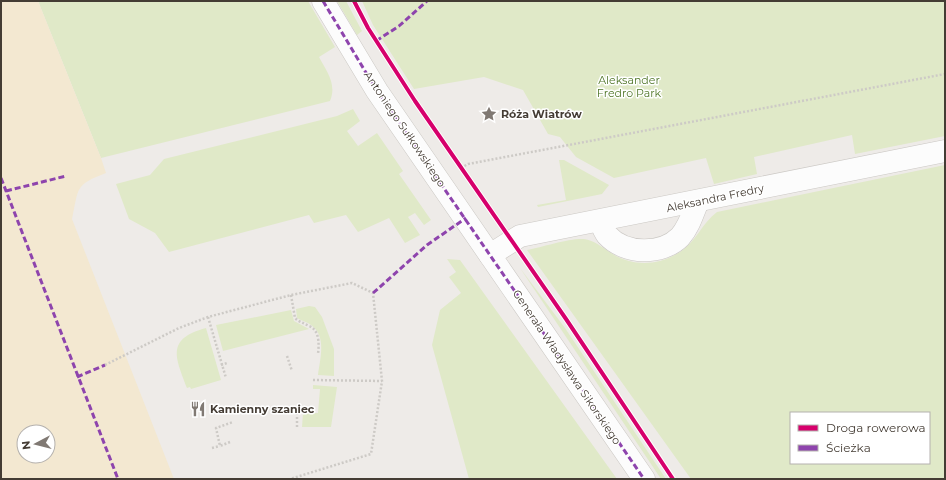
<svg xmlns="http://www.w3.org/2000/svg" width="946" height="480" font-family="Montserrat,sans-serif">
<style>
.green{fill:#e0e9c8;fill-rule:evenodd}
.sand{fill:#f3e8d1;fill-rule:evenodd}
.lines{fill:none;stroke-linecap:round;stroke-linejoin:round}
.minor-casing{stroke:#cbc8c4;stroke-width:23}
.path{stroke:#cdcac6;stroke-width:2.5;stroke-dasharray:2 2;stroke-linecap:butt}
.minor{stroke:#fcfcfc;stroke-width:22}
.quiet{stroke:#8e44ad;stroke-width:3;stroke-dasharray:6 3;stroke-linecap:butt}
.cycleway-casing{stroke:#fff;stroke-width:6}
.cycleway{stroke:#d6006c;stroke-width:4}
.labels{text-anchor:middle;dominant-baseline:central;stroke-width:3;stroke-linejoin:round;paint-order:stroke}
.park-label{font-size:11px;fill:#4f7628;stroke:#fff}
.poi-label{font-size:11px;font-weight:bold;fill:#443c34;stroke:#fff;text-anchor:start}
.street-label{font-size:11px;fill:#443c34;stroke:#fff}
</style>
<rect width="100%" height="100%" fill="#eeebe8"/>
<!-- green -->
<g class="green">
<path d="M38,1H308L335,47L319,57C327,72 337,84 330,101L101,158Z"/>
<path d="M337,1H346L362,31L357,35Z"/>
<path d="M362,1H945V136L855,154L852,135L754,157L757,174L714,184L706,158L614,178L576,157L560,137L548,134L523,90L484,77L414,89L373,25Z"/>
<path d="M353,109L360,121L347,131L358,146L377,133L403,171L399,174L431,220L424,225L415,213L408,217L420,235L405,243L389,218L358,232L346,215L314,223L309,215L169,252L155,233L129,219L116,184L150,175L164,159L337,116Z"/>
<path d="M559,160H564L609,185L602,194L538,207L537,205L566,200Z"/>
<path d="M945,165V479H691L527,250C542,247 570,238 584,239C594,240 603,248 611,253C633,267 658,266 680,252C696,242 702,223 717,212ZM791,413H929V463H791Z"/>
<path d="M447,259L460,260L617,479H469L432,345L440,310L461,293L449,277L456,272Z"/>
<path d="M520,268L565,328L666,479H661Z"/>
<path d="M309,306L315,307L322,317L334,349V376L318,375C320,359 327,336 311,325C307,322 302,321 297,318L296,309Z"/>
<path d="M291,310L294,321L309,329L223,351L216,325Z"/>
<path d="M206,328L221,380L191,389L190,387L187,388C176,358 165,339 206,328Z"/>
<path d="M313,385L337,387L331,427H302L303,413H318L320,389H313Z"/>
</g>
<!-- sand -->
<path class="sand" d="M1,1H38L101,158L106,173C74,185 79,188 72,219L174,479H1ZM24,432H48V456H24Z"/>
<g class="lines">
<defs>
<g id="minor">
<path d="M323,1L377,91L644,479"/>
<path d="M600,221C602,226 604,231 607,235C625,255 662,255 680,237C689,227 693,213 698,201"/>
<path d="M490,255L520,236L945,151"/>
</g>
</defs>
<!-- minor casing -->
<use href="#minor" class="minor-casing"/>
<!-- path -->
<g class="path">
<path d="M461,168L468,164L945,74"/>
<path d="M291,295L295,318C299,322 304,323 309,326C320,330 319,345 318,354"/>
<path d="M208,317L226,378"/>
<path d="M287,356L292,371"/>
<path d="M105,365L179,328L208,317L291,295L352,283L373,293L382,381L371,454L290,479"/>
<path d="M221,365L227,363"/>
<path d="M313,380L382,381"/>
<path d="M297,427V412"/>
<path d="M230,442L220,446L216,428L233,422"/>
<path d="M212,448L220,446"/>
</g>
<!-- minor -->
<use href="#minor" class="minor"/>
<!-- quiet -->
<g class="quiet">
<path d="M323,1L377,91L644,479"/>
<path d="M376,41L399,26L427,1"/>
<path d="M1,178L118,479"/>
<path d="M6,191L66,176"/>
<path d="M373,293L427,245L466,218"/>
<path d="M77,377L105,365"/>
</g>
<defs>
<path id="cycleway" d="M354,1L368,28L415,101L566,319L673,479"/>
</defs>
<!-- cycleway casing -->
<use href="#cycleway" class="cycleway-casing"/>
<!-- cycleway -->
<use href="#cycleway" class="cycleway"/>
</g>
<!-- icons -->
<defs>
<symbol id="sight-bare" viewBox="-9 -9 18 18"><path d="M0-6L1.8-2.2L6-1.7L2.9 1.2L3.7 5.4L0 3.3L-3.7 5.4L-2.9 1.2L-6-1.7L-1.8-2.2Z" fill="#807973" stroke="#fff" stroke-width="2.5" paint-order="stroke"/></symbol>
<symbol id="restaurant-bare" viewBox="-9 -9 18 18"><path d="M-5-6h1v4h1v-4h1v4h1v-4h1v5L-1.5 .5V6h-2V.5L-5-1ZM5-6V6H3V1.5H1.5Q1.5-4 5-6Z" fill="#807973" stroke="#fff" stroke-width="2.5" paint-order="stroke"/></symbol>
</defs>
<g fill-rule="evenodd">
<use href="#sight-bare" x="478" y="103" width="22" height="22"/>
<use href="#restaurant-bare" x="187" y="398" width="22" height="22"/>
</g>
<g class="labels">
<!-- park labels -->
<g class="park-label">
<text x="629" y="80">Aleksander<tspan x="629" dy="13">Fredro Park</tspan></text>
</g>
<!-- poi labels -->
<g class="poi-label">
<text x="501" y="114">Róża Wiatrów</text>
<text x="210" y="409">Kamienny szaniec</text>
</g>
<!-- street labels -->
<g class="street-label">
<text transform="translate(405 129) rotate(56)">Antoniego Sułkowskiego</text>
<text transform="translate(715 198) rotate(-12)">Aleksandra Fredry</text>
<text transform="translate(567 367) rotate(56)">Generała Władysława Sikorskiego</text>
</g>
</g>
<!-- border -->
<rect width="946" height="480" fill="none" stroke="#443c34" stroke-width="4"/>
<!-- legend -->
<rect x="790" y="412" width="140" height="52" fill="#ffffff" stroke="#b4b1ae"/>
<rect x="798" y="425" width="20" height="6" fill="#d6006c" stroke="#b4b1ae"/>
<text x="826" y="432" font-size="12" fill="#443c34">Droga rowerowa</text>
<rect x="798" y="445" width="20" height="6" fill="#8e44ad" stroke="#b4b1ae"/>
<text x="826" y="452" font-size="12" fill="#443c34">Ścieżka</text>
<!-- north arrow -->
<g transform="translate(36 444) rotate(263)"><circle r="19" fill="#ffffff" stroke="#b4b1ae"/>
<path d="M0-3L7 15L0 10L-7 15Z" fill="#807973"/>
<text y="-6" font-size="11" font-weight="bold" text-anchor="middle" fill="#443c34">N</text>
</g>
</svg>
